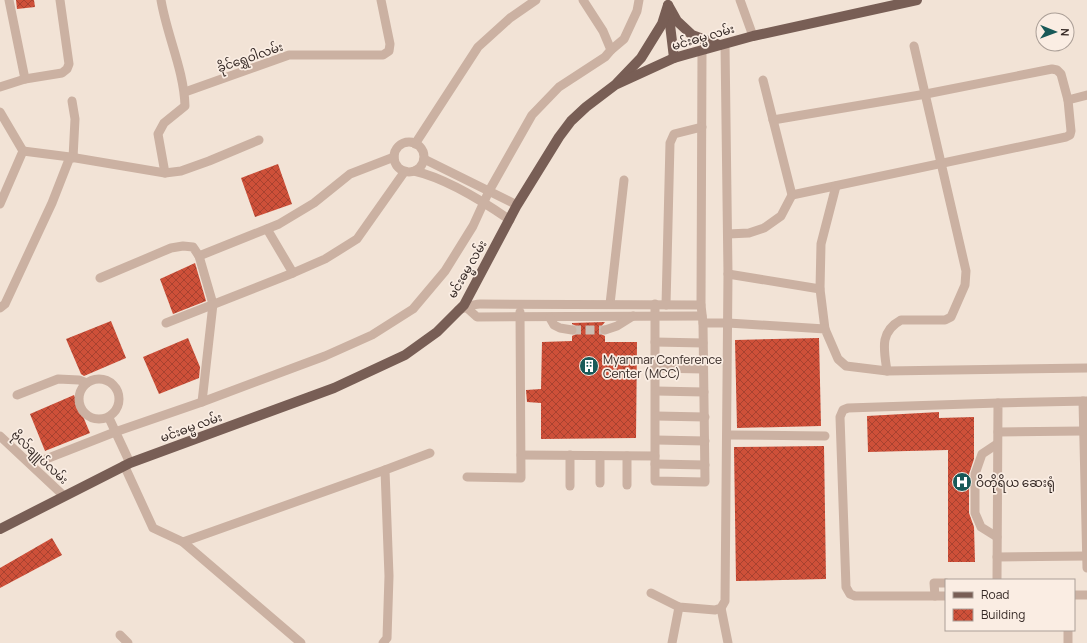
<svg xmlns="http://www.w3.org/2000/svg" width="1087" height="643" font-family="Manrope,'Noto Sans Myanmar',sans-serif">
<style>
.building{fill:url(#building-cross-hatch)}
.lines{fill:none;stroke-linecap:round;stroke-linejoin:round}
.minor-tunnel{stroke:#ccbeb3;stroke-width:9;stroke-dasharray:9 4.5;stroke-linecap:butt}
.minor{stroke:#cbb1a2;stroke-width:9}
.major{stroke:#785e55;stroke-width:10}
.labels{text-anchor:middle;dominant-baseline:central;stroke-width:3.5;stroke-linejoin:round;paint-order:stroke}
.street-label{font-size:12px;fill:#352925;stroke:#faede3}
.poi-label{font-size:12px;fill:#352925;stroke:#faede3;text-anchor:start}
</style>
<defs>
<pattern id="building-cross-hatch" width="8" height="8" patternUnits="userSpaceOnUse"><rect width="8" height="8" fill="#ce5039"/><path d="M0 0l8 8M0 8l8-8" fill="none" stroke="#a84230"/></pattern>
</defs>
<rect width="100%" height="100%" fill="#f2e3d6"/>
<!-- building -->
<g class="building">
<path d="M16,0H34L35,7L17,9Z"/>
<path d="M278,164L292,204L255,217L241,178Z"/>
<path d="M195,263L206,301L173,314L160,279Z"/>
<path d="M111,321L126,358L84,376L81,374L66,339Z"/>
<path d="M605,322L599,329L601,334L605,336V342H637L636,438L541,439V403L527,402L526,390L541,389L542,342L572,341V336L576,334L578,331L576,326L572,324V323Z"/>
<path d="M188,338L200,367L199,378L159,394L143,357Z"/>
<path d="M819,338L821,426L737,428L735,340Z"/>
<path d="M74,395L90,433L45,451L30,414Z"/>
<path d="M939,412V418L974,417V459L969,474V513L974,527L975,562H948V450L868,452L867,416Z"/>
<path d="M824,446L826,579L736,581L734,447Z"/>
<path d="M52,538L62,555L0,588V568Z"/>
</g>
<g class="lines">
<!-- minor-tunnel -->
<path class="minor-tunnel" d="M572,330H605"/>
<!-- minor -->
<g class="minor">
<path d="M9,0L25,79"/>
<path d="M161,0C167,36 184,70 185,106L164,123L158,134L165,173"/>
<path d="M740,0L753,36"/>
<path d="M611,50L624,39L637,11L639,0"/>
<path d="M0,87L25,79L62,73L67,69L69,64L60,0"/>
<path d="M185,92L289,55H383L389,51L390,44L381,0"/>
<path d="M72,101L75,119L73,158"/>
<path d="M0,112L23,151"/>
<path d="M773,120L926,94L1052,69L1057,70L1061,74L1068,100L1087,95"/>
<circle cx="409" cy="157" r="15"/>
<path d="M415,144L478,47L510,18L536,0"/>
<path d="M23,151L70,157L165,173L181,171L209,161L259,140"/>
<path d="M424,159L517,205"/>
<path d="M414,171C445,178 484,202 510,220"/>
<path d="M792,195L1066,137L1070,135L1071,131L1068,100"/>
<path d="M0,204L23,151"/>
<path d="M267,229L293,273"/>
<path d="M728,234L749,233L764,228L781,216L792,195L763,80"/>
<path d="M199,256L279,224L314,203L350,174L394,157"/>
<path d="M728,274L820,289L825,329"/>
<path d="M100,278L171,248L183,246L193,247L199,256L213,304L202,402"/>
<path d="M820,289L821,244L836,186"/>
<path d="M610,304L624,180"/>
<path d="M655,304V481L705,482L703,323L701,305L702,50"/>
<path d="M666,305L670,143L674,134L702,127"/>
<path d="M0,308L5,304L52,203L70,157"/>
<path d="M467,308L477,317L702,316"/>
<path d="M458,310C466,308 472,304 480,304L701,305"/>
<path d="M550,318L554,325L560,328L572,330"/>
<path d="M166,323L293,273L325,259L357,239L405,171"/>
<path d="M703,323H728L825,329L838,359L846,366L887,371L1087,368"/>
<path d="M605,330L617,326L633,316"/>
<path d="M655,342L703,343"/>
<path d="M656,368L703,369"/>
<path d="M887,371C884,350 879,332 901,320H945L951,317L965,285L966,271L914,46"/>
<circle cx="99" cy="399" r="20"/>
<path d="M656,391L704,392"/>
<path d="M17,395L58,379L79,380L87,383"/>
<path d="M1083,401L1087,568"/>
<path d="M656,416L705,417"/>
<path d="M109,418L130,463"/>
<path d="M998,432L1083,431"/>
<path d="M728,435L825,436"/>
<path d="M0,436L64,496"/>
<path d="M656,440L705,441"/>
<path d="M521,455L655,456"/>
<path d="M600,456V483"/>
<path d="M46,459L115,432L202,402L325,356L372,335L413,309L445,271L473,226L489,191L532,115L559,87L605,57L611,50L603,31L583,0"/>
<path d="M655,464L705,465"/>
<path d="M124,465L153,528L183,542L301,643"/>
<path d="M467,477L521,478L520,312"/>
<path d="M627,485V456"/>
<path d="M570,486V455"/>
<path d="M997,537L981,527L975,513V474L982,454L997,444"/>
<path d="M183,542L385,470"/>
<path d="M997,557L1087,556"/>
<path d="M997,580L998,403L1087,401"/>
<path d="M651,593L679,607L715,610L721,608L725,601L728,274L725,44"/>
<path d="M1074,595H1087"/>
<path d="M935,596L934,583H946"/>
<path d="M946,596H855L850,594L846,587L840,417L843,410L848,408L998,403"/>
<path d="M721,608L728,643"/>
<path d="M120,635L128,643"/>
<path d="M383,643L387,638L389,576L385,470L430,453"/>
<path d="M672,643L679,607"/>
<path d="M1068,643V630"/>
</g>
<!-- major -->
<g class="major">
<path d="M668,5L677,21L692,35L719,45"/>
<path d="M668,8L674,58"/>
<path d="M617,83L641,58L662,24L668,5"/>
<path d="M0,529L130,463L334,388L405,355L437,332L464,305L517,205L559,137L571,121L586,107L615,85L674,58L688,54L753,36L917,0"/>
</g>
</g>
<!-- icons -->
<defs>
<symbol id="building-disc" viewBox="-11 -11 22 22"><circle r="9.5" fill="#185958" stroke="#faede3"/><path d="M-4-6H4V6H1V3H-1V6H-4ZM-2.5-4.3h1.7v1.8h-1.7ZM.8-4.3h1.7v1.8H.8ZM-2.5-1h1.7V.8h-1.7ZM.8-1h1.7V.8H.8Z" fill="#fff"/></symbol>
<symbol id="hospital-disc" viewBox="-11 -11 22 22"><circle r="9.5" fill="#185958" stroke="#faede3"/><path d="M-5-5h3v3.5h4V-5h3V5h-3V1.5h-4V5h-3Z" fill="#fff"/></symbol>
</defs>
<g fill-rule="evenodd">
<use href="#building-disc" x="578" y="355" width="22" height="22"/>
<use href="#hospital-disc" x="951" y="471" width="22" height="22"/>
</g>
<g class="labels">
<!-- street labels -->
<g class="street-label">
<text transform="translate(703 37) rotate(-16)">မင်းဓမ္မ လမ်း</text>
<text transform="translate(250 57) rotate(-19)">ခိုင်ရွှေဝါလမ်း</text>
<text transform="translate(467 269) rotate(-60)">မင်းဓမ္မ လမ်း</text>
<text transform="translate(191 427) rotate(-20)">မင်းဓမ္မ လမ်း</text>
<text transform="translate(40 457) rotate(43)">ဗိုလ်ချူပ်လမ်း</text>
</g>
<!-- poi labels -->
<g class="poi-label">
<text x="603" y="359">Myanmar Conference<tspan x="603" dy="14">Center (MCC)</tspan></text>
<text x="976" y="482">ဝိတိုရိယ ဆေးရုံ</text>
</g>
</g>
<!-- legend -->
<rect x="945" y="579" width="130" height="52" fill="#faede3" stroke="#ab9f97"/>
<rect x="953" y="592" width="20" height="6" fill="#785e55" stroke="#ab9f97"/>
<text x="981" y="599" font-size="12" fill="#352925">Road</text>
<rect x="953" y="609" width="20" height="12" fill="url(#building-cross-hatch)" stroke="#ab9f97"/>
<text x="981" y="619" font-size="12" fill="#352925">Building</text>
<!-- north arrow -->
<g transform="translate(1055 32) rotate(91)"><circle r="19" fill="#faede3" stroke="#ab9f97"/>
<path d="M0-3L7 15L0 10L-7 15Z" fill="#185958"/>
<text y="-6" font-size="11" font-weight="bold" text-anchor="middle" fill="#352925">N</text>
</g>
</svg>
